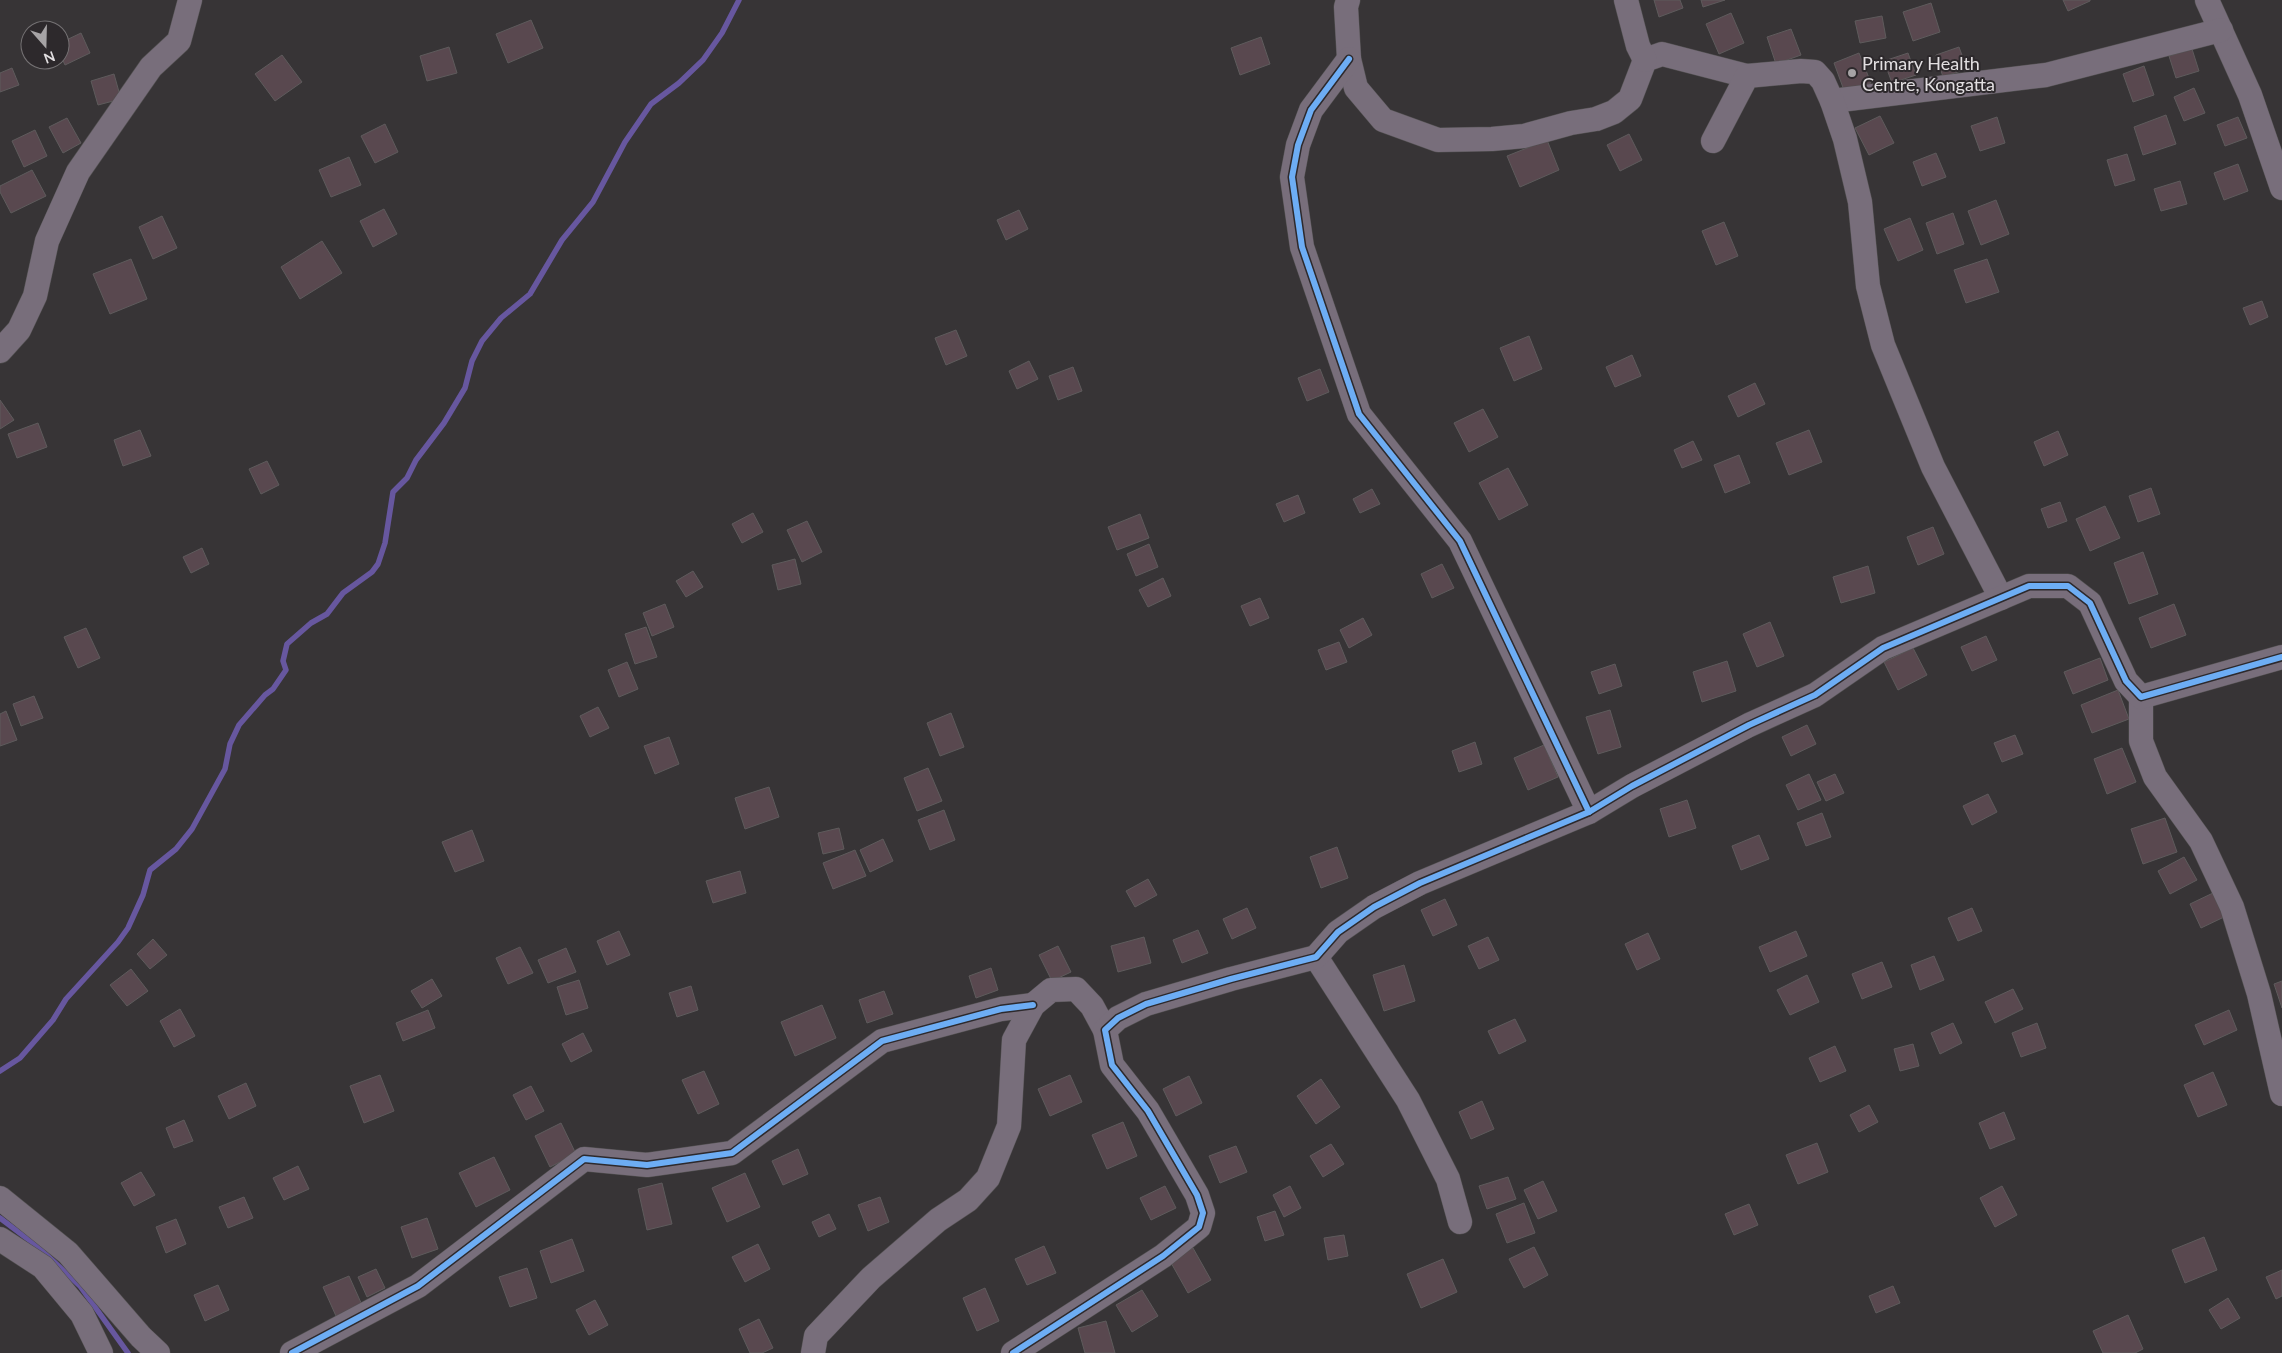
<svg xmlns="http://www.w3.org/2000/svg" width="2282" height="1353" font-family="Lato,sans-serif">
<style>
.lines{fill:none;stroke-linecap:round;stroke-linejoin:round}
.stream{stroke:#67579f;stroke-width:5.5}
.building{fill:#59484f;stroke:#5e5b5c}
.minor-casing{stroke:#525051;stroke-width:25}
.minor{stroke:#786e7b;stroke-width:24}
.cycleway-casing{stroke:#2d292c;stroke-width:9}
.cycleway{stroke:#6dadf4;stroke-width:6}
.poi-dot{fill:#a6a3a5;stroke:#2d292c;stroke-width:2}
.labels{text-anchor:middle;dominant-baseline:central;stroke-width:4;stroke-linejoin:round;paint-order:stroke}
.poi-label{font-size:18px;fill:#e2dfe1;stroke:#2d292c;text-anchor:start}
</style>
<rect width="100%" height="100%" fill="#373436"/>
<g class="lines">
<!-- stream -->
<g class="stream">
<path d="M0,1071L20,1058L53,1020L66,999L118,942L128,928L143,895L150,870L176,849L192,829L225,769L230,744L239,725L265,695L273,689L286,670L283,661L287,644L311,623L327,614L343,593L372,572L378,564L385,543L393,492L407,478L416,460L444,423L465,388L472,361L482,341L501,318L530,294L562,240L593,202L625,142L651,104L679,83L703,60L722,33L739,0"/>
<path d="M0,1218L37,1246L80,1286L128,1353"/>
</g>
</g>
<!-- building -->
<g class="building">
<path d="M1654,0H1680L1683,8L1659,17Z"/>
<path d="M1701,0H1725L1703,7Z"/>
<path d="M2063,0H2090V1L2068,11Z"/>
<path d="M1931,3L1940,32L1913,41L1903,12Z"/>
<path d="M1731,13L1744,43L1719,54L1706,24Z"/>
<path d="M1882,16L1886,38L1860,43L1855,21Z"/>
<path d="M531,20L543,48L508,63L496,34Z"/>
<path d="M1791,29L1801,55L1776,64L1767,37Z"/>
<path d="M81,33L90,53L65,65L60,54V43Z"/>
<path d="M1261,37L1270,64L1240,75L1231,48Z"/>
<path d="M449,47L457,73L427,81L420,56Z"/>
<path d="M1959,47L1967,69L1943,77L1936,55Z"/>
<path d="M2192,49L2199,71L2176,78L2169,56Z"/>
<path d="M1859,53L1871,83L1845,93L1834,63Z"/>
<path d="M1908,53L1916,75L1892,83L1884,61Z"/>
<path d="M282,55L302,82L275,101L255,74Z"/>
<path d="M2144,66L2154,95L2133,102L2123,74Z"/>
<path d="M12,68L19,85L0,92V73Z"/>
<path d="M114,74L121,99L98,105L91,81Z"/>
<path d="M2194,88L2205,113L2184,121L2174,97Z"/>
<path d="M2166,115L2176,144L2143,155L2134,127Z"/>
<path d="M1880,116L1894,143L1869,155L1855,128Z"/>
<path d="M1997,117L2005,143L1980,151L1971,126Z"/>
<path d="M2238,117L2247,138L2225,146L2217,125Z"/>
<path d="M67,118L81,143L63,153L49,127Z"/>
<path d="M385,124L398,152L375,163L361,136Z"/>
<path d="M35,130L47,156L24,167L12,141Z"/>
<path d="M1629,134L1642,160L1620,171L1607,145Z"/>
<path d="M1547,140L1559,170L1520,187L1507,156Z"/>
<path d="M1936,153L1946,177L1922,186L1913,162Z"/>
<path d="M2127,154L2135,180L2115,186L2107,160Z"/>
<path d="M349,157L361,185L331,197L319,170Z"/>
<path d="M2238,164L2248,191L2224,200L2214,173Z"/>
<path d="M32,170L46,196L11,213L0,192V186Z"/>
<path d="M2180,181L2187,204L2161,211L2154,189Z"/>
<path d="M1996,200L2009,234L1981,245L1968,211Z"/>
<path d="M384,209L397,234L373,247L360,221Z"/>
<path d="M1019,210L1028,229L1006,240L997,220Z"/>
<path d="M1953,213L1964,244L1937,254L1926,223Z"/>
<path d="M162,216L177,248L153,259L139,227Z"/>
<path d="M1910,218L1923,250L1898,261L1884,229Z"/>
<path d="M1724,222L1738,256L1716,265L1702,231Z"/>
<path d="M322,241L342,273L300,299L281,267Z"/>
<path d="M131,259L147,299L110,314L93,274Z"/>
<path d="M1987,259L1999,292L1966,303L1954,270Z"/>
<path d="M2262,301L2268,317L2250,325L2243,308Z"/>
<path d="M956,330L967,356L946,365L935,338Z"/>
<path d="M1529,336L1542,369L1514,381L1500,348Z"/>
<path d="M1632,355L1641,376L1615,387L1606,367Z"/>
<path d="M1029,361L1038,379L1017,389L1009,371Z"/>
<path d="M1073,367L1082,391L1058,400L1049,376Z"/>
<path d="M1320,369L1329,392L1307,401L1298,378Z"/>
<path d="M1755,383L1765,404L1738,417L1728,396Z"/>
<path d="M0,400L14,420L0,429Z"/>
<path d="M1483,409L1498,437L1469,452L1454,423Z"/>
<path d="M38,423L47,447L17,458L8,434Z"/>
<path d="M140,430L151,456L123,466L114,440Z"/>
<path d="M1809,430L1822,462L1789,475L1776,443Z"/>
<path d="M2058,431L2068,455L2044,466L2034,442Z"/>
<path d="M1693,441L1702,460L1682,468L1674,450Z"/>
<path d="M1739,455L1750,483L1725,493L1714,465Z"/>
<path d="M267,461L279,485L261,494L249,469Z"/>
<path d="M1508,468L1528,505L1499,520L1479,483Z"/>
<path d="M2151,488L2160,514L2138,522L2129,496Z"/>
<path d="M1372,489L1380,504L1360,513L1353,499Z"/>
<path d="M1298,495L1305,513L1284,522L1276,504Z"/>
<path d="M2060,502L2067,521L2048,528L2041,509Z"/>
<path d="M2105,506L2120,538L2090,551L2076,519Z"/>
<path d="M753,513L763,532L742,543L732,524Z"/>
<path d="M1140,514L1149,538L1117,550L1108,527Z"/>
<path d="M807,521L822,552L802,562L787,530Z"/>
<path d="M1933,527L1944,554L1918,565L1907,537Z"/>
<path d="M1149,544L1158,567L1136,576L1127,554Z"/>
<path d="M202,548L209,564L191,573L183,557Z"/>
<path d="M2143,552L2158,594L2129,604L2114,563Z"/>
<path d="M795,559L801,584L778,590L772,565Z"/>
<path d="M1442,564L1454,588L1432,598L1421,574Z"/>
<path d="M1868,566L1875,593L1841,603L1833,577Z"/>
<path d="M693,571L703,587L686,597L676,581Z"/>
<path d="M1163,578L1171,596L1148,607L1139,590Z"/>
<path d="M1260,598L1269,618L1250,626L1241,606Z"/>
<path d="M665,604L674,627L652,636L643,613Z"/>
<path d="M2174,604L2186,635L2151,648L2139,618Z"/>
<path d="M1363,618L1372,635L1349,648L1340,630Z"/>
<path d="M1770,622L1784,656L1757,667L1743,634Z"/>
<path d="M646,627L657,657L635,664L625,634Z"/>
<path d="M86,628L100,658L78,668L64,637Z"/>
<path d="M1986,636L1997,660L1972,671L1961,647Z"/>
<path d="M1339,642L1347,662L1326,670L1318,650Z"/>
<path d="M1913,648L1927,675L1898,690L1884,662Z"/>
<path d="M2100,658L2108,680L2073,694L2064,672Z"/>
<path d="M1727,661L1736,691L1702,702L1693,672Z"/>
<path d="M627,662L638,689L619,697L608,670Z"/>
<path d="M1615,664L1622,686L1599,694L1591,672Z"/>
<path d="M2118,690L2129,719L2092,733L2081,705Z"/>
<path d="M34,696L43,718L21,726L13,704Z"/>
<path d="M598,707L609,728L590,737L580,716Z"/>
<path d="M1610,710L1621,747L1598,754L1586,717Z"/>
<path d="M6,711L17,740L0,746V714Z"/>
<path d="M951,713L964,747L940,756L927,723Z"/>
<path d="M1807,725L1816,744L1791,756L1782,737Z"/>
<path d="M2015,735L2023,754L2002,762L1994,743Z"/>
<path d="M669,737L679,764L655,774L644,746Z"/>
<path d="M1475,742L1482,764L1459,772L1452,751Z"/>
<path d="M1544,745L1558,777L1528,790L1514,758Z"/>
<path d="M2122,748L2136,782L2107,794L2094,759Z"/>
<path d="M928,768L942,801L917,811L904,778Z"/>
<path d="M1809,774L1821,800L1798,810L1786,785Z"/>
<path d="M1835,774L1844,793L1826,801L1817,782Z"/>
<path d="M769,787L779,817L745,829L735,798Z"/>
<path d="M1988,794L1997,812L1972,825L1963,806Z"/>
<path d="M1687,800L1696,828L1669,837L1660,809Z"/>
<path d="M944,810L955,840L930,850L918,820Z"/>
<path d="M1822,813L1831,837L1806,846L1797,823Z"/>
<path d="M2165,818L2177,852L2143,864L2131,829Z"/>
<path d="M839,828L844,849L823,854L818,833Z"/>
<path d="M472,830L484,861L455,872L442,842Z"/>
<path d="M1759,835L1769,859L1741,870L1732,846Z"/>
<path d="M883,839L893,861L870,872L860,850Z"/>
<path d="M1337,847L1348,878L1321,888L1310,857Z"/>
<path d="M855,850L866,876L833,889L823,863Z"/>
<path d="M2184,857L2197,880L2170,894L2158,871Z"/>
<path d="M740,871L746,893L713,903L706,881Z"/>
<path d="M1148,879L1157,895L1135,907L1126,891Z"/>
<path d="M2213,893L2224,917L2201,928L2190,904Z"/>
<path d="M1445,899L1457,925L1433,936L1421,910Z"/>
<path d="M1247,908L1256,928L1232,939L1223,919Z"/>
<path d="M1972,908L1982,931L1958,941L1948,918Z"/>
<path d="M1198,930L1208,953L1182,963L1173,940Z"/>
<path d="M619,931L630,955L607,965L597,941Z"/>
<path d="M1796,931L1807,956L1770,972L1759,947Z"/>
<path d="M1648,933L1660,959L1637,970L1625,944Z"/>
<path d="M1144,937L1151,963L1118,972L1111,946Z"/>
<path d="M1488,937L1499,960L1479,969L1468,946Z"/>
<path d="M153,939L167,955L150,969L137,954Z"/>
<path d="M1058,946L1071,972L1052,981L1039,955Z"/>
<path d="M520,947L533,973L508,984L496,958Z"/>
<path d="M566,948L576,972L548,983L538,960Z"/>
<path d="M1934,956L1944,980L1920,990L1911,965Z"/>
<path d="M1882,962L1892,987L1862,999L1852,974Z"/>
<path d="M1404,965L1415,1001L1384,1011L1373,975Z"/>
<path d="M991,968L998,990L976,998L969,976Z"/>
<path d="M131,969L148,991L127,1006L110,985Z"/>
<path d="M1807,975L1819,1002L1790,1015L1777,990Z"/>
<path d="M432,979L442,996L422,1008L411,991Z"/>
<path d="M579,980L588,1008L566,1015L557,987Z"/>
<path d="M2282,981V1008L2274,984Z"/>
<path d="M691,986L698,1010L677,1017L669,993Z"/>
<path d="M2013,989L2023,1009L1995,1023L1985,1002Z"/>
<path d="M884,991L893,1014L867,1023L859,1000Z"/>
<path d="M822,1005L836,1038L795,1056L781,1022Z"/>
<path d="M180,1009L195,1036L174,1047L160,1021Z"/>
<path d="M428,1010L435,1028L403,1041L396,1023Z"/>
<path d="M2229,1010L2237,1030L2204,1045L2195,1025Z"/>
<path d="M1515,1019L1526,1041L1499,1054L1488,1031Z"/>
<path d="M1953,1023L1962,1043L1940,1054L1931,1033Z"/>
<path d="M2037,1023L2046,1048L2021,1057L2012,1033Z"/>
<path d="M583,1033L592,1051L571,1062L562,1044Z"/>
<path d="M1913,1044L1919,1066L1900,1071L1894,1049Z"/>
<path d="M1835,1046L1846,1071L1820,1082L1809,1058Z"/>
<path d="M704,1071L719,1104L698,1114L682,1080Z"/>
<path d="M2213,1072L2227,1105L2198,1117L2184,1085Z"/>
<path d="M380,1075L394,1111L364,1123L350,1086Z"/>
<path d="M1070,1075L1082,1102L1050,1116L1038,1089Z"/>
<path d="M1189,1076L1202,1103L1176,1116L1163,1089Z"/>
<path d="M1321,1079L1340,1107L1316,1124L1297,1096Z"/>
<path d="M246,1083L256,1106L229,1119L218,1096Z"/>
<path d="M531,1086L544,1111L526,1120L513,1095Z"/>
<path d="M1482,1101L1494,1129L1471,1139L1459,1112Z"/>
<path d="M1869,1105L1878,1122L1859,1132L1850,1115Z"/>
<path d="M2004,1112L2015,1139L1990,1149L1979,1123Z"/>
<path d="M184,1120L193,1141L174,1148L166,1128Z"/>
<path d="M1123,1122L1137,1156L1107,1169L1092,1135Z"/>
<path d="M561,1123L576,1154L550,1167L535,1136Z"/>
<path d="M1817,1143L1828,1172L1798,1184L1786,1155Z"/>
<path d="M1331,1144L1344,1164L1323,1177L1310,1156Z"/>
<path d="M1236,1146L1247,1172L1220,1183L1209,1156Z"/>
<path d="M798,1149L808,1174L783,1185L772,1161Z"/>
<path d="M494,1157L510,1190L476,1207L459,1173Z"/>
<path d="M298,1166L309,1189L284,1200L273,1178Z"/>
<path d="M141,1172L155,1195L134,1206L121,1183Z"/>
<path d="M745,1173L760,1207L727,1222L712,1188Z"/>
<path d="M1508,1177L1516,1199L1487,1209L1479,1186Z"/>
<path d="M1543,1181L1557,1211L1538,1219L1524,1190Z"/>
<path d="M662,1183L672,1224L647,1230L638,1189Z"/>
<path d="M1165,1186L1176,1208L1151,1220L1140,1198Z"/>
<path d="M1290,1186L1301,1208L1284,1217L1273,1195Z"/>
<path d="M2002,1186L2017,1215L1995,1227L1980,1198Z"/>
<path d="M244,1197L253,1218L228,1228L219,1207Z"/>
<path d="M880,1197L889,1222L868,1231L858,1205Z"/>
<path d="M1524,1203L1535,1233L1507,1243L1496,1214Z"/>
<path d="M1749,1204L1758,1225L1734,1235L1725,1214Z"/>
<path d="M1275,1211L1284,1235L1265,1241L1257,1217Z"/>
<path d="M829,1214L836,1229L819,1237L812,1222Z"/>
<path d="M427,1218L438,1249L412,1258L401,1227Z"/>
<path d="M176,1219L186,1244L166,1253L156,1227Z"/>
<path d="M1344,1235L1348,1256L1328,1260L1324,1238Z"/>
<path d="M2204,1237L2217,1270L2185,1283L2172,1250Z"/>
<path d="M572,1239L584,1271L551,1283L540,1251Z"/>
<path d="M758,1244L770,1269L745,1282L732,1257Z"/>
<path d="M1044,1246L1056,1273L1027,1285L1015,1259Z"/>
<path d="M1534,1247L1548,1275L1524,1288L1509,1259Z"/>
<path d="M1193,1248L1211,1280L1188,1293L1170,1261Z"/>
<path d="M1443,1259L1457,1292L1421,1308L1407,1274Z"/>
<path d="M527,1268L537,1298L510,1307L499,1277Z"/>
<path d="M376,1269L385,1288L367,1297L358,1277Z"/>
<path d="M2282,1270V1296L2276,1299L2266,1277Z"/>
<path d="M349,1276L362,1305L336,1316L323,1287Z"/>
<path d="M218,1285L229,1310L205,1321L194,1295Z"/>
<path d="M1893,1286L1900,1303L1876,1313L1869,1296Z"/>
<path d="M985,1288L999,1321L977,1331L963,1298Z"/>
<path d="M1142,1290L1158,1316L1132,1332L1116,1305Z"/>
<path d="M2228,1298L2240,1318L2221,1329L2209,1310Z"/>
<path d="M595,1300L608,1325L589,1335L576,1310Z"/>
<path d="M2128,1315L2143,1349L2135,1353H2103L2093,1331Z"/>
<path d="M759,1319L773,1348L762,1353H750L739,1329Z"/>
<path d="M1106,1321L1115,1353H1085L1078,1328Z"/>
</g>
<g class="lines">
<defs>
<g id="minor">
<path d="M1348,0L1346,7L1349,59L1356,88L1383,120L1438,140L1492,139L1524,136L1571,123L1596,119L1614,112L1630,99L1645,60L1662,54L1747,76"/>
<path d="M1626,0L1638,46L1645,60"/>
<path d="M2207,0L2250,95L2282,188"/>
<path d="M1349,59L1311,110L1298,145L1292,177L1302,247L1359,414L1460,541L1589,812"/>
<path d="M1832,101L2046,75L2221,30"/>
<path d="M1713,141L1747,76L1801,71L1815,72L1823,81L1832,101L1845,139L1860,202L1868,286L1883,345L1933,467L2001,598"/>
<path d="M0,351L19,330L35,296L47,241L78,172L151,67L179,41L190,0"/>
<path d="M2141,697V741L2155,777L2201,841L2232,907L2259,994L2282,1094"/>
<path d="M1316,957L1408,1100L1448,1179L1460,1222"/>
<path d="M0,1198L68,1253L141,1337L158,1353"/>
<path d="M0,1239L43,1267L82,1314L101,1353"/>
<path d="M292,1353L418,1286L584,1159L647,1165L732,1153L882,1041L1001,1009L1033,1005"/>
<path d="M813,1353L816,1336L871,1278L938,1220L968,1200L988,1178L1009,1126L1014,1040L1033,1005L1051,990L1076,989L1092,1006L1105,1030"/>
<path d="M1013,1353L1163,1256L1199,1227L1203,1213L1197,1195L1148,1111L1112,1065L1105,1030L1118,1018L1146,1004L1231,979L1316,957L1338,932L1374,907L1420,883L1589,812L1632,786L1749,725L1815,695L1883,648L2029,586H2068L2090,603L2126,681L2141,697L2282,657"/>
</g>
</defs>
<!-- minor casing -->
<use href="#minor" class="minor-casing"/>
<!-- minor -->
<use href="#minor" class="minor"/>
<defs>
<g id="cycleway">
<path d="M1349,59L1311,110L1298,145L1292,177L1302,247L1359,414L1460,541L1589,812"/>
<path d="M292,1353L418,1286L584,1159L647,1165L732,1153L882,1041L1001,1009L1033,1005"/>
<path d="M1013,1353L1163,1256L1199,1227L1203,1213L1197,1195L1148,1111L1112,1065L1105,1030L1118,1018L1146,1004L1231,979L1316,957L1338,932L1374,907L1420,883L1589,812L1632,786L1749,725L1815,695L1883,648L2029,586H2068L2090,603L2126,681L2141,697L2282,657"/>
</g>
</defs>
<!-- cycleway casing -->
<use href="#cycleway" class="cycleway-casing"/>
<!-- cycleway -->
<use href="#cycleway" class="cycleway"/>
</g>
<!-- markers -->
<circle class="poi-dot" cx="1852" cy="73" r="5"/>
<g class="labels">
<!-- poi labels -->
<g class="poi-label">
<text x="1862" y="63">Primary Health<tspan x="1862" dy="21">Centre, Kongatta</tspan></text>
</g>
</g>
<!-- north arrow -->
<g transform="translate(45 45) rotate(160)"><circle r="24" fill="#2d292c" stroke="#757274"/>
<path d="M0-4L9 19L0 12L-9 19Z" fill="#a6a3a5"/>
<text y="-8" font-size="14" font-weight="bold" text-anchor="middle" fill="#e2dfe1">N</text>
</g>
</svg>
